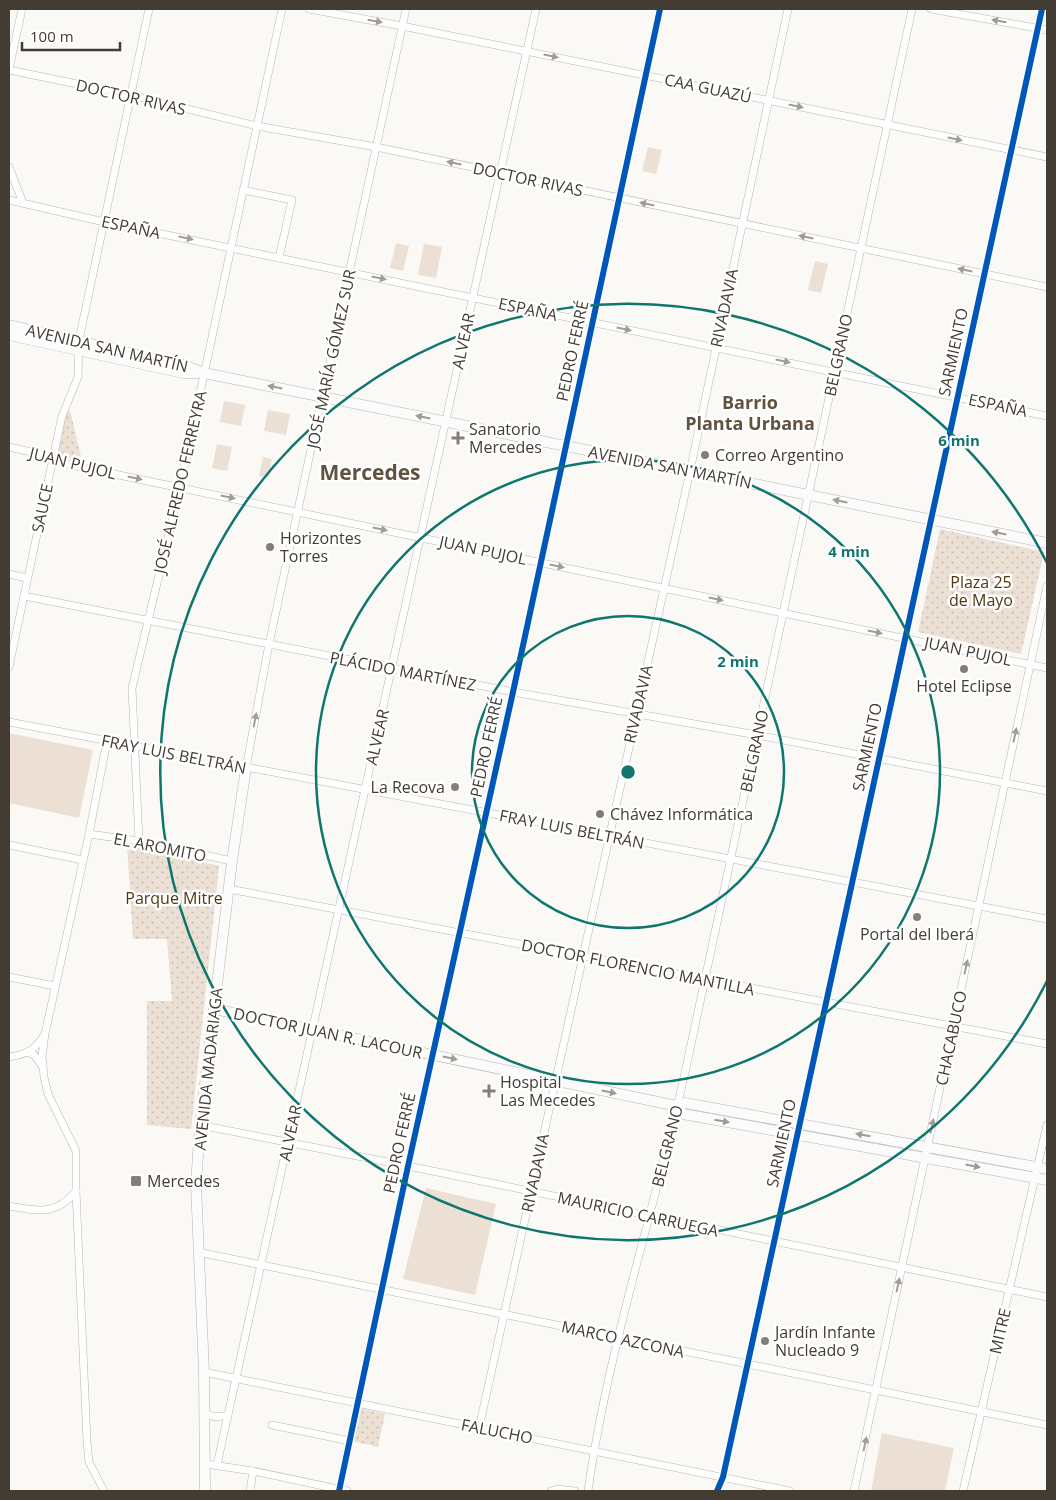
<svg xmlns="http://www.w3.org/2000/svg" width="1056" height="1500" font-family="'Open Sans',sans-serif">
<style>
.park{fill:url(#park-dots)}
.garden{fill:#ebe0d3}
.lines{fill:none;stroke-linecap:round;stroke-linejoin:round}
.street-casing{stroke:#b8b5b0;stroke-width:8}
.secondary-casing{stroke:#b8b5b0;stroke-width:11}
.street{stroke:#fefefe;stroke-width:7}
.secondary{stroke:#fbfbfc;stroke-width:10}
.cycleway-casing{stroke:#fff;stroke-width:9}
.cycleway{stroke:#0057b8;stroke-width:6}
.oneway{fill:#a09d98}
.oneway2{fill:#9f9c98}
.ring{fill:none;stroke:#0f766e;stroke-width:2.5}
.poi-dot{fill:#837e77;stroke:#fff;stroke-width:2}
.labels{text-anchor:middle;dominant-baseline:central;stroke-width:5;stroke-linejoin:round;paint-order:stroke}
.street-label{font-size:16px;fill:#433c33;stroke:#fff}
.poi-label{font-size:16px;fill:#433c33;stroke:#fff;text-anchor:start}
.park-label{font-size:16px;fill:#54370d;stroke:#fff}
.neighbourhood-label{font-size:18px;font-weight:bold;fill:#615240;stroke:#fff}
.district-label{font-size:21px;font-weight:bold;fill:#615240;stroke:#fff}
.centre{fill:#0f766e;stroke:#fff;stroke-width:2.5}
.ring-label{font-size:15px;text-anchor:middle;font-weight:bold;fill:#0f766e;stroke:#fff;stroke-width:5;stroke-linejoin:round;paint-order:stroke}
</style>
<defs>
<pattern id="park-dots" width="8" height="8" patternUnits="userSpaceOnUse" patternTransform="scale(1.25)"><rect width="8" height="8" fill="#ebe0d3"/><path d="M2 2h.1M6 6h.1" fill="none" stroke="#cbc1b6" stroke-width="1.8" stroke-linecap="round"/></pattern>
</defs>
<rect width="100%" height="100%" fill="#fbf9f6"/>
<!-- park -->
<g class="park">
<path d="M70,410L82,461L80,463L56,453L63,417Z"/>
<path d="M940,529L1044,552L1021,654L918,632Z"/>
<path d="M127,844L219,866L191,1129L147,1125V1001H172L167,939H133Z"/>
<path d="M360,1408L385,1414L378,1447L352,1441Z"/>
</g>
<!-- garden -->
<g class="garden">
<path d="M648,147L662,150L656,174L642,171Z"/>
<path d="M396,243L409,246L403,271L390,268Z"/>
<path d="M424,244L442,247L436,278L418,275Z"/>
<path d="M815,261L828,264L821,293L808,290Z"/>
<path d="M224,401L245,405L241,426L220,422Z"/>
<path d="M268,410L290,414L286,435L264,431Z"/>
<path d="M217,444L232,447L227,471L212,468Z"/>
<path d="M263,457L272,459L269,478L259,476Z"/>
<path d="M9,733L93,750L79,818L9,803Z"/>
<path d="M426,1188L496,1204L475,1295L403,1279Z"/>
<path d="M882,1433L954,1448L945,1491H871Z"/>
</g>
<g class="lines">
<defs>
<g id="street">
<path d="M309,9L402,26L1047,157"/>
<path d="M931,9L1047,30"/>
<path d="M9,69L22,9"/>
<path d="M9,70L131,95L257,126L376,147L1047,287"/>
<path d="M9,167L23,203"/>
<path d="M243,190L292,200L279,258"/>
<path d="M9,200L104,222L1047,416"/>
<path d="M9,447L40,454L53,461L85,468L1047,668"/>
<path d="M9,574L27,578"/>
<path d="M24,596L513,692L757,735L1047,791"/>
<path d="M9,667L62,416L78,377L79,340L149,9"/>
<path d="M9,722L1047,919"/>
<path d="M246,768L269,644L406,9"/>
<path d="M89,834L139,841L232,861"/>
<path d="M139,841L132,688L180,487L282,9"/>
<path d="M9,845L83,860"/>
<path d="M229,889L1047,1044"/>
<path d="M9,977L55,986"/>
<path d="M27,1052L34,1055L43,1067"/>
<path d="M9,1057C26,1054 33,1052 43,1037"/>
<path d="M200,1125L408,1166L1047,1297"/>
<path d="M9,1206C38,1211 56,1216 76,1191"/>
<path d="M198,1252L1047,1425"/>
<path d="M204,1372L790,1491"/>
<path d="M205,1413C213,1418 219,1417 228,1415"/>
<path d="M272,1425L350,1441"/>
<path d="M479,1428L690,471L788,9"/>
<path d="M206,1464L253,1471L347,1491"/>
<path d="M217,1465L536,9"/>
<path d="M104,1491L89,1462L87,1442L76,1191V1151L48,1094L44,1077L42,1056L45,1034L89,834L107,741"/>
<path d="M250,1491L253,1471"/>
<path d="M339,1491L408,1166L513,692L660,9"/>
<path d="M551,1491L557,1489L575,1491"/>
<path d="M588,1491C608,1348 655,1209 686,1068C761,715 837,362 912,9"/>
<path d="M717,1491L723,1477L1042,9"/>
<path d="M854,1491L1047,586"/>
<path d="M963,1491L1047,1125"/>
</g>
<g id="secondary">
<path d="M9,325L183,365L204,373L1047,543"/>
<path d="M9,335L183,373H198"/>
<path d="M214,1009L677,1106"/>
<path d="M677,1106L683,1114L1047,1180"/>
<path d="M677,1106L685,1103L1047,1169"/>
<path d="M205,1491L204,1372L196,1185L200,1125L232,861L246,768"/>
</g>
</defs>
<!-- street casing -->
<use href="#street" class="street-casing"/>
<!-- secondary casing -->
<use href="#secondary" class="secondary-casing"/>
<!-- street -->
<use href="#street" class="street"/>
<!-- secondary -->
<use href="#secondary" class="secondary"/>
<defs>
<g id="cycleway">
<path d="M339,1491L408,1166L513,692L660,9"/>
<path d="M717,1491L723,1477L1042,9"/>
</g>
</defs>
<!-- cycleway casing -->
<use href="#cycleway" class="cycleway-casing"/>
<!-- cycleway -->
<use href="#cycleway" class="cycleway"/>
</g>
<!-- one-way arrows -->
<defs><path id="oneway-solid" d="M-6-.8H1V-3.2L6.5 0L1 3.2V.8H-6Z" transform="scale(1.25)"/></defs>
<g class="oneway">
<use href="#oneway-solid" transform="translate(375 21) rotate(10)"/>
<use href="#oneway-solid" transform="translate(999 21) rotate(-170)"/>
<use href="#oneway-solid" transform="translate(551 56) rotate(12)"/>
<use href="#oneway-solid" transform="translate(796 106) rotate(12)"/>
<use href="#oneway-solid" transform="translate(955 139) rotate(12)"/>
<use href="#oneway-solid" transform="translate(454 163) rotate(-168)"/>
<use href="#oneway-solid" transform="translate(647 204) rotate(-168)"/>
<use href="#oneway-solid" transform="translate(806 237) rotate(-168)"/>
<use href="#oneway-solid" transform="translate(186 238) rotate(12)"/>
<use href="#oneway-solid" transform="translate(965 270) rotate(-168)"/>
<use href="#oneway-solid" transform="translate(379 278) rotate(12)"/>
<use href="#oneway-solid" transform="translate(624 329) rotate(12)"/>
<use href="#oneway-solid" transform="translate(783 361) rotate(12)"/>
<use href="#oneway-solid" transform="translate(135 478) rotate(12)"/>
<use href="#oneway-solid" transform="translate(228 497) rotate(12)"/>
<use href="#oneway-solid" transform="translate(380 529) rotate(12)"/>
<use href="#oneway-solid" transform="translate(557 566) rotate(12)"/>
<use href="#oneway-solid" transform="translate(716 599) rotate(12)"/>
<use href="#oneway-solid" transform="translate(875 632) rotate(12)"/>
<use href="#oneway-solid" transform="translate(255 720) rotate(-79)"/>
<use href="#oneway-solid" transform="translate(1015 735) rotate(-78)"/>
<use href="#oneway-solid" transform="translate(966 967) rotate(-78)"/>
<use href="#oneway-solid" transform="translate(932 1126) rotate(-78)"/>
<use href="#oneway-solid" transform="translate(898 1285) rotate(-78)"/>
<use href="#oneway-solid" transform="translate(865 1444) rotate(-78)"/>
</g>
<g class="oneway2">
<use href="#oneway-solid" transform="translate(275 387) rotate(-169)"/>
<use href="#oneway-solid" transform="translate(423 417) rotate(-169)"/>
<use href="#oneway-solid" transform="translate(840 501) rotate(-169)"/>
<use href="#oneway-solid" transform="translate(999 533) rotate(-169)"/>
<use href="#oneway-solid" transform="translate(450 1058) rotate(12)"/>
<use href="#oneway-solid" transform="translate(609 1092) rotate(12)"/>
<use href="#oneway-solid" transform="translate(722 1121) rotate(10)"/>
<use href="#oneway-solid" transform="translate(863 1135) rotate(-170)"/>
<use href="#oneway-solid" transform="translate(973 1166) rotate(11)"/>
</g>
<!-- distance rings -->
<g class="ring">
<circle cx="628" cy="772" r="156"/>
<circle cx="628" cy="772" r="312"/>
<path d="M1047 981A468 468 0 1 1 1047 563"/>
</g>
<!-- markers -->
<g class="poi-dot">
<path d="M455.5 430.5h5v5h5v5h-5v5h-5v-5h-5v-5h5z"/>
<circle cx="705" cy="455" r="5"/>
<circle cx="270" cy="547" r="5"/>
<circle cx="964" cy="669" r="5"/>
<circle cx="455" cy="787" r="5"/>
<circle cx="600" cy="814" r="5"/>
<circle cx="917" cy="917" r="5"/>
<path d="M486.5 1083.5h5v5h5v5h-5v5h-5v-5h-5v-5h5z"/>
<rect x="130" y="1175" width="12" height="12" rx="2.5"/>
<circle cx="765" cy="1341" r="5"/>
</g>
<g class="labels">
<!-- street labels -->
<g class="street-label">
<text transform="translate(708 88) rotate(12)">CAA GUAZÚ</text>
<text transform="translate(131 97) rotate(13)">DOCTOR RIVAS</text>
<text transform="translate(528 179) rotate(12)">DOCTOR RIVAS</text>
<text transform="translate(131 227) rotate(12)">ESPAÑA</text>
<text transform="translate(724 308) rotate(-78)">RIVADAVIA</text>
<text transform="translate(528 309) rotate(12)">ESPAÑA</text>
<text transform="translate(463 341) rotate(-78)">ALVEAR</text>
<text transform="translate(107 348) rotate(13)">AVENIDA SAN MARTÍN</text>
<text transform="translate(572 351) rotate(-78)">PEDRO FERRÉ</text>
<text transform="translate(953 352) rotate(-78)">SARMIENTO</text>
<text transform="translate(838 355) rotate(-78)">BELGRANO</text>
<text transform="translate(331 359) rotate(-78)">JOSÉ MARÍA GÓMEZ SUR</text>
<text transform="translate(998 405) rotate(12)">ESPAÑA</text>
<text transform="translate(73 463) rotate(14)">JUAN PUJOL</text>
<text transform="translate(670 467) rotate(11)">AVENIDA SAN MARTÍN</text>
<text transform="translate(180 482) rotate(-77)">JOSÉ ALFREDO FERREYRA</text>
<text transform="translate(42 508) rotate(-78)">SAUCE</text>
<text transform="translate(483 550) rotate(12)">JUAN PUJOL</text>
<text transform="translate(968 651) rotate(12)">JUAN PUJOL</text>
<text transform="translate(403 671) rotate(11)">PLÁCIDO MARTÍNEZ</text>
<text transform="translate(638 704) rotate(-77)">RIVADAVIA</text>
<text transform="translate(377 737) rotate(-77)">ALVEAR</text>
<text transform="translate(486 747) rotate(-78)">PEDRO FERRÉ</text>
<text transform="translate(867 747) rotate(-78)">SARMIENTO</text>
<text transform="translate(754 751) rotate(-78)">BELGRANO</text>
<text transform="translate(174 754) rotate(11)">FRAY LUIS BELTRÁN</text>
<text transform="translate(572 829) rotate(11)">FRAY LUIS BELTRÁN</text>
<text transform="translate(160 847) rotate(11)">EL AROMITO</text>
<text transform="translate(638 967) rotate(11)">DOCTOR FLORENCIO MANTILLA</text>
<text transform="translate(328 1033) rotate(12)">DOCTOR JUAN R. LACOUR</text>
<text transform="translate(951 1038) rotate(-78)">CHACABUCO</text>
<text transform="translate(208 1069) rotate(-84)">AVENIDA MADARIAGA</text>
<text transform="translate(290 1133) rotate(-78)">ALVEAR</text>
<text transform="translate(399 1143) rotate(-78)">PEDRO FERRÉ</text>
<text transform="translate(781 1143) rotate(-78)">SARMIENTO</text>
<text transform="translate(667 1146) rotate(-76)">BELGRANO</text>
<text transform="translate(535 1173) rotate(-78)">RIVADAVIA</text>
<text transform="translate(638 1214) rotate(12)">MAURICIO CARRUEGA</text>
<text transform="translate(1000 1331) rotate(-77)">MITRE</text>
<text transform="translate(623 1339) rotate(12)">MARCO AZCONA</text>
<text transform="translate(497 1431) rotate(11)">FALUCHO</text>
</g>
<!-- poi labels -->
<g class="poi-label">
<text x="469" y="429">Sanatorio<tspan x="469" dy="18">Mercedes</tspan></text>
<text x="715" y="455">Correo Argentino</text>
<text x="280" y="538">Horizontes<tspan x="280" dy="18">Torres</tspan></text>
<text x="964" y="686" text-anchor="middle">Hotel Eclipse</text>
<text x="445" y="787" text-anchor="end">La Recova</text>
<text x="610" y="814">Chávez Informática</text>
<text x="917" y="934" text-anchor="middle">Portal del Iberá</text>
<text x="500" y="1082">Hospital<tspan x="500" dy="18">Las Mecedes</tspan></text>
<text x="147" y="1181">Mercedes</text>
<text x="775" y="1332">Jardín Infante<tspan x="775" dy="18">Nucleado 9</tspan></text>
</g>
<!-- park labels -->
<g class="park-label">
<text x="981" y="582">Plaza 25<tspan x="981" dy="18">de Mayo</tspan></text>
<text x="174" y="898">Parque Mitre</text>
</g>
<!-- neighbourhood labels -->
<g class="neighbourhood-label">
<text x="750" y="402">Barrio<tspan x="750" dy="21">Planta Urbana</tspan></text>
</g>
<!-- district labels -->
<g class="district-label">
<text x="370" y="472">Mercedes</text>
</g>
</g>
<circle cx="628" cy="772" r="8" class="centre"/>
<g class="ring-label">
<text x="959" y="446">6 min</text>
<text x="849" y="557">4 min</text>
<text x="738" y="667">2 min</text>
</g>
<!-- border -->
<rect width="1056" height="1500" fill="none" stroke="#433c33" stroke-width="20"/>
<!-- scale -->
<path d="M22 42v8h98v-8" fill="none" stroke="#433c33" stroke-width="2.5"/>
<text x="30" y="42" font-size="15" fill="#433c33" stroke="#ffffff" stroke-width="4" paint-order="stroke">100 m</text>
</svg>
